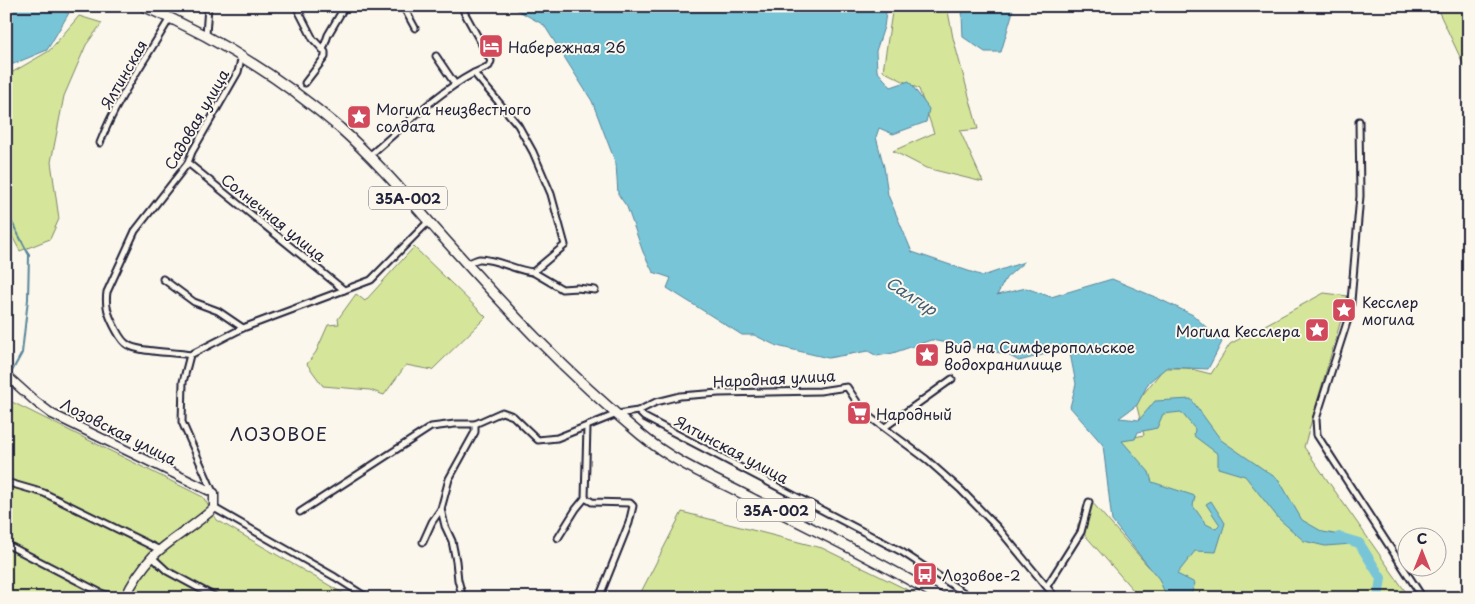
<svg xmlns="http://www.w3.org/2000/svg" width="1475" height="604" font-family="'Playpen Sans',sans-serif">
<style>
.green{fill:#d5e69a;stroke:#7c846a}
.water{fill:#79c5d8;stroke:#568499}
.lines{fill:none;stroke-linecap:round;stroke-linejoin:round}
.stream{stroke:#568499;stroke-width:2}
.river{stroke:#79c5d8;stroke-width:10}
.street-casing{stroke:#22223b;stroke-width:9}
.secondary-casing{stroke:#22223b;stroke-width:11}
.primary-casing{stroke:#22223b;stroke-width:12}
.street{stroke:#fbf7ec;stroke-width:5}
.secondary{stroke:#fbf7ec;stroke-width:8}
.primary{stroke:#fbf7ec;stroke-width:9}
.labels{text-anchor:middle;dominant-baseline:central;stroke-width:4;stroke-linejoin:round;paint-order:stroke}
.shield{fill:#fbf7ec;stroke:#636270;stroke-width:1}
.shield-label{font-size:14px;font-weight:bold;fill:#22223b}
.poi-label{font-size:15px;fill:#22223b;stroke:#fbf7ec;text-anchor:start}
.street-label{font-size:15px;fill:#22223b;stroke:#fbf7ec}
.water-label{font-size:16px;font-style:italic;fill:#405b72;stroke:#fbf7ec}
.quarter-label{font-size:18px;letter-spacing:1px;fill:#22223b;stroke:#fbf7ec}
</style>
<rect width="100%" height="100%" fill="#fbf7ec"/>
<filter id="ink" filterUnits="userSpaceOnUse"><feTurbulence type="fractalNoise" baseFrequency=".02" numOctaves="2"/><feDisplacementMap in="SourceGraphic" scale="10" xChannelSelector="R" yChannelSelector="G"/><feConvolveMatrix kernelMatrix="1 2 1 2 8 2 1 2 1" color-interpolation-filters="sRGB"/></filter>
<g filter="url(#ink)">
<!-- green -->
<g class="green">
<path d="M893,6H947L953,38L978,129L960,131L983,182L926,168L893,151L934,133L919,89L883,71Z"/>
<path d="M1436,6H1469V76Z"/>
<path d="M79,16L102,23L86,45L64,96L51,162L59,219L50,239L20,251L6,225V76L49,51Z"/>
<path d="M414,247L486,317L432,370L406,365L384,395L370,390L323,386L307,364L316,352L328,325L339,324L338,319L356,294L365,301Z"/>
<path d="M1324,293L1348,296L1304,447L1410,598H1140L1077,526L1091,501L1155,574L1116,441L1144,435L1136,403L1164,368H1187L1211,374L1230,344Z"/>
<path d="M8,400L203,497L217,520L351,598H6V451Z"/>
<path d="M682,512L822,548L924,598H638Z"/>
</g>
<!-- water -->
<g class="water">
<path d="M6,6H42L69,13L47,50L6,67Z"/>
<path d="M510,6H887L884,27L876,51L877,71L891,87L909,81L929,109L926,122L893,134L879,128L876,137L884,167L888,195L912,252L983,276L1024,262L1006,278L997,295L1026,288L1051,297L1112,279L1155,297L1193,315L1222,342L1208,369L1167,367L1149,382L1137,405L1119,418L1139,420L1155,401L1191,399L1221,440L1279,480L1302,520L1323,532L1351,537L1352,544L1325,546L1304,541L1279,519L1245,476L1218,468V454L1194,436L1195,429L1181,412L1163,414L1157,428L1138,432L1135,439L1122,441L1149,472L1152,482L1195,496L1193,506L1206,524L1216,529L1220,525L1206,504L1211,501L1225,523L1216,552L1195,551L1177,574L1195,583L1190,598H1167L1159,579L1112,521L1103,445L1070,407L1076,384L1069,348L1019,361L1006,354L931,340L893,353L877,356L868,351L828,358L777,346L754,335H742L667,288L671,278L653,272L643,252L627,207L618,194L616,164L592,101L544,25Z"/>
<path d="M964,6H1010L1013,11L1001,52H985L963,37L962,15Z"/>
</g>
<g class="lines">
<!-- stream -->
<path class="stream" d="M6,211L29,255L28,299L22,353L11,373"/>
<!-- river -->
<path class="river" d="M1339,537L1359,543L1381,578L1378,598"/>
<defs>
<g id="street">
<path d="M296,6L313,39L325,52V57L305,83"/>
<path d="M403,6L415,28"/>
<path d="M464,12L491,61L489,66L474,73L518,125L533,152L551,194L565,245L533,272C516,271 495,258 479,259C475,260 471,262 467,264"/>
<path d="M206,35L208,6"/>
<path d="M323,50L328,35L345,6"/>
<path d="M436,56L455,84"/>
<path d="M1359,121L1360,196L1350,313L1316,419L1317,435L1423,598"/>
<path d="M100,143C117,98 146,59 170,18"/>
<path d="M369,156C402,128 435,94 474,73"/>
<path d="M188,163L344,290"/>
<path d="M533,272L562,289L577,288L595,290"/>
<path d="M163,279L194,302L218,311L243,328"/>
<path d="M190,355C175,352 138,352 128,345C121,341 118,333 114,326C108,314 105,305 107,292L135,231L188,163L192,152L238,72L242,56"/>
<path d="M638,411L644,417L902,552L972,598"/>
<path d="M885,427L952,379"/>
<path d="M6,482L44,493L160,550"/>
<path d="M213,492L182,422L183,382L190,355L243,328L371,280L429,221"/>
<path d="M585,498L592,502L630,503L633,506L629,523L599,598"/>
<path d="M214,508L335,577L368,598"/>
<path d="M300,512L431,427L455,424H475L502,412L513,416L538,440L557,438L617,414L638,411L656,402L680,396L719,393L820,391L847,387L859,405L871,418L926,459L961,490L998,528L1056,598"/>
<path d="M558,538L576,509L585,498L587,427"/>
<path d="M423,542L432,522L441,509"/>
<path d="M6,544L101,593L117,598"/>
<path d="M152,557L167,571L217,598"/>
<path d="M1047,586L1081,532L1089,502"/>
<path d="M463,598L458,580L456,561L452,541L445,526L441,509L449,479L475,432V424"/>
</g>
<path id="secondary" d="M6,375L36,402L52,414L214,493V508C195,526 172,538 153,556C142,568 132,583 125,598"/>
<path id="primary" d="M143,6C214,36 281,78 340,128C376,160 408,198 440,234C503,305 567,374 640,434C673,462 715,479 753,499C817,531 880,562 941,598"/>
</defs>
<!-- street casing -->
<use href="#street" class="street-casing"/>
<!-- secondary casing -->
<use href="#secondary" class="secondary-casing"/>
<!-- primary casing -->
<use href="#primary" class="primary-casing"/>
<!-- street -->
<use href="#street" class="street"/>
<!-- secondary -->
<use href="#secondary" class="secondary"/>
<!-- primary -->
<use href="#primary" class="primary"/>
</g>
</g>
<!-- icons -->
<defs>
<symbol id="hotel-square" viewBox="-11 -11 22 22"><rect x="-9" y="-9" width="18" height="18" rx="4" fill="#d1495b" stroke="#fbf7ec"/><path d="M-6-4.5h1.5V1H6V5H4.5V3h-9V5H-6ZM-4 0a1.8 1.8 0 1 1 3.6 0ZM.5 0V-2.5h3Q6-2.5 6 0Z" fill="#fff"/></symbol>
<symbol id="sight-square" viewBox="-11 -11 22 22"><rect x="-9" y="-9" width="18" height="18" rx="4" fill="#d1495b" stroke="#fbf7ec"/><path d="M0-6L1.8-2.2L6-1.7L2.9 1.2L3.7 5.4L0 3.3L-3.7 5.4L-2.9 1.2L-6-1.7L-1.8-2.2Z" fill="#fff"/></symbol>
<symbol id="supermarket-square" viewBox="-11 -11 22 22"><rect x="-9" y="-9" width="18" height="18" rx="4" fill="#d1495b" stroke="#fbf7ec"/><path d="M-6-5.5h2.5l.6 2H6L4.5 2H-2.5L-4.4-4H-6ZM-1.5 3.2a1.3 1.3 0 1 0 .1 0ZM3 3.2a1.3 1.3 0 1 0 .1 0Z" fill="#fff"/></symbol>
<symbol id="bus-square" viewBox="-11 -11 22 22"><rect x="-9" y="-9" width="18" height="18" rx="4" fill="#d1495b" stroke="#fbf7ec"/><path d="M-5-6H5V4H4V6H2V4H-2V6H-4V4H-5ZM-3.5-4V0h7V-4ZM-3.5 1.2v1.5H-2V1.2ZM2 1.2v1.5H3.5V1.2Z" fill="#fff"/></symbol>
</defs>
<g fill-rule="evenodd">
<use href="#hotel-square" x="477" y="32" width="28" height="28"/>
<use href="#sight-square" x="345" y="103" width="28" height="28"/>
<use href="#sight-square" x="1330" y="296" width="28" height="28"/>
<use href="#sight-square" x="1303" y="316" width="28" height="28"/>
<use href="#sight-square" x="913" y="341" width="28" height="28"/>
<use href="#supermarket-square" x="845" y="399" width="28" height="28"/>
<use href="#bus-square" x="911" y="560" width="28" height="28"/>
</g>
<g class="labels">
<!-- shield labels -->
<g class="shield">
<rect x="369" y="186.5" width="78" height="23" rx="4"/>
<rect x="737" y="498.5" width="78" height="23" rx="4"/>
</g>
<g class="shield-label">
<text x="408" y="198">35А-002</text>
<text x="776" y="510">35А-002</text>
</g>
<!-- poi labels -->
<g class="poi-label">
<text x="508" y="46">Набережная 26</text>
<text x="376" y="108">Могила неизвестного<tspan x="376" dy="17">солдата</tspan></text>
<text x="1362" y="301">Кесслер<tspan x="1362" dy="17">могила</tspan></text>
<text x="1300" y="330" text-anchor="end">Могила Кесслера</text>
<text x="944" y="346">Вид на Симферопольское<tspan x="944" dy="17">водохранилище</tspan></text>
<text x="876" y="413">Народный</text>
<text x="942" y="574">Лозовое-2</text>
</g>
<!-- street labels -->
<g class="street-label">
<text transform="translate(123 74) rotate(-60)">Ялтинская</text>
<text transform="translate(196 119) rotate(-60)">Садовая улица</text>
<text transform="translate(274 217) rotate(39)">Солнечная улица</text>
<text transform="translate(774 378) rotate(-3)">Народная улица</text>
<text transform="translate(119 431) rotate(27)">Лозовская улица</text>
<text transform="translate(732 449) rotate(28)">Ялтинская улица</text>
</g>
<!-- water labels -->
<g class="water-label">
<text transform="translate(912 295) rotate(33)">Салгир</text>
</g>
<!-- quarter labels -->
<g class="quarter-label">
<text x="279" y="433">ЛОЗОВОЕ</text>
</g>
</g>
<!-- margin -->
<rect width="1475" height="604" fill="none" stroke="#fbf7ec" stroke-width="25"/>
<rect x="12" y="12" width="1450" height="579" fill="none" stroke="#22223b" stroke-width="2" filter="url(#ink)"/>
<!-- north arrow -->
<g transform="translate(1422 552)"><circle r="24" fill="#fbf7ec" stroke="#a4a2a5"/>
<path d="M0-4L9 19L0 12L-9 19Z" fill="#d1495b"/>
<text y="-8" font-size="14" font-weight="bold" text-anchor="middle" fill="#22223b">С</text>
</g>
</svg>
